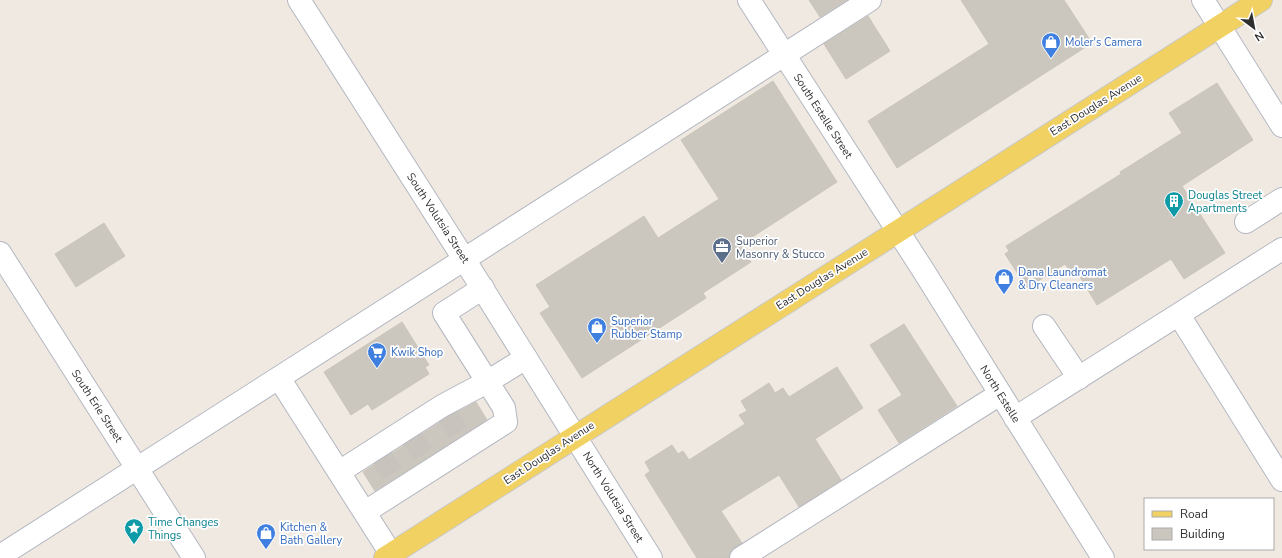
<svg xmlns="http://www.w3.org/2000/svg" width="1282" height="558" font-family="'Nunito Sans',sans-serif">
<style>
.building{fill:#cbc7bf;stroke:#cbc5ba}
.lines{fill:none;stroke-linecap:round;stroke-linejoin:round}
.minor-tunnel{stroke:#c8c4bd;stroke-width:22;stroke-dasharray:22 11;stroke-linecap:butt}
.minor-casing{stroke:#b4b7c1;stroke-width:24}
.major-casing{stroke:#c9c9c9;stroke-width:24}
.minor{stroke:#fff;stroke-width:22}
.major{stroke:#f2d163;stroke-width:22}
.labels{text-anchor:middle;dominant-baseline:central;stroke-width:3.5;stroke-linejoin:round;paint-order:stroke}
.shop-label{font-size:11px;fill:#366cbe;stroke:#fff;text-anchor:start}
.street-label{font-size:11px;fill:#2e2e2e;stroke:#fff}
.culture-label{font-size:11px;fill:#0d838f;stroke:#fff;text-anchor:start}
.service-label{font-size:11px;fill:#4e5e75;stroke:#fff;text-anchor:start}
</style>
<rect width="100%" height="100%" fill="#efe9e1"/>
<!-- building -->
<g class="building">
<path d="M809,0H847L820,17Z"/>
<path d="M961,0H1064L1092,43L897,168L868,121L989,44Z"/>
<path d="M868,16L890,51L846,79L824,44Z"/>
<path d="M773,81L837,182L740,245L751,262L703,293L706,298L582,378L540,313L550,307L536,285L644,216L658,238L719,199L681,140Z"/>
<path d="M1217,83L1253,140L1182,186L1225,253L1184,279L1171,259L1097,305L1075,269L1070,271L1065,264L1027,288L1005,254L1009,251L1006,246L1121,174L1120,172L1182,133L1169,113Z"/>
<path d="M104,223L125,256L76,287L55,254Z"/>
<path d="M402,322L429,365L425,367L429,374L372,410L368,404L351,415L324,372Z"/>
<path d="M904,324L957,406L899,443L878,410L902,395L870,345Z"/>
<path d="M837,367L863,408L815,439L841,480L799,507L779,475L721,511L742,543L730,552L729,558H697L645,475L650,471L645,462L672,445L678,454L683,451L689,460L745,424L739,415L747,411L741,401L769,383L775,393L783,388L789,397Z"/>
<path d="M476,402L487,420L375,491L363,472L448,417Z"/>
</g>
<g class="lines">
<!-- minor-tunnel -->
<g class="minor-tunnel">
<path d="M447,414L462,438"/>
<path d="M411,436L427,460"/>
<path d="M381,455L396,480"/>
</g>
<defs>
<g id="minor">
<path d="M299,0L464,259L651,558"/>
<path d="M749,0L923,270L1103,558"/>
<path d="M1203,0L1282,126"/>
<path d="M1246,222L1282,199"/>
<path d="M0,253L194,558"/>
<path d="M1179,315L1282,480"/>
<path d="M1044,326L1079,378"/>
<path d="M279,378L391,554"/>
<path d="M1015,418L1282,249"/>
<path d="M339,472L442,406L487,382L526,358"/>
<path d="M365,512L506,422L504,408L444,313L483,288"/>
<path d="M0,556L870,0"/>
<path d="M741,558L1000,394"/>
</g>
<path id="major" d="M385,558L1261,0"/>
</defs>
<!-- minor casing -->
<use href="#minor" class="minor-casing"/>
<!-- major casing -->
<use href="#major" class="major-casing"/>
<!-- minor -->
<use href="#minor" class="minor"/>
<!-- major -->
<use href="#major" class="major"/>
</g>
<!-- icons -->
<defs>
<symbol id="shop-pin" viewBox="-11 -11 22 30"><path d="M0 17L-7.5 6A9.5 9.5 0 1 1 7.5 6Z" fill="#3f7fe0" stroke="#fff"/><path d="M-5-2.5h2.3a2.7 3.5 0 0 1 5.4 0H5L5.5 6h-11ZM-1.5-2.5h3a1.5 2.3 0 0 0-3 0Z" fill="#fff"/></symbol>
<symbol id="building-pin" viewBox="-11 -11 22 30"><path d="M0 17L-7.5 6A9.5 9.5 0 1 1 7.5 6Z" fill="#0f9aa8" stroke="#fff"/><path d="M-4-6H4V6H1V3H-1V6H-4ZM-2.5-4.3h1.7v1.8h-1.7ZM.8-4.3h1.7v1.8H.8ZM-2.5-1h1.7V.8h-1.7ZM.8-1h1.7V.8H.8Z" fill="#fff"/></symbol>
<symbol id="office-pin" viewBox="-11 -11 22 30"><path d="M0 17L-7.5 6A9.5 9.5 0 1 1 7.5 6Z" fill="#5c6f8a" stroke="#fff"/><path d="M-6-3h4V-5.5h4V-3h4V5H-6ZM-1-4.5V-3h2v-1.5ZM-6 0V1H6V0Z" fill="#fff"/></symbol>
<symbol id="supermarket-pin" viewBox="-11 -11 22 30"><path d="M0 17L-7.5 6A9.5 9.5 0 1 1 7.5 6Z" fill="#3f7fe0" stroke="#fff"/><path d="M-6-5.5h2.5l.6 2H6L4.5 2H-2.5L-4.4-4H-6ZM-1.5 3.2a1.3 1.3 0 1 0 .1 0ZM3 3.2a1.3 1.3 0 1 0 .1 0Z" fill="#fff"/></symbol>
<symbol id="sight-pin" viewBox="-11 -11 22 30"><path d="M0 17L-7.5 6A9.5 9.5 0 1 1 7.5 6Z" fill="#0f9aa8" stroke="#fff"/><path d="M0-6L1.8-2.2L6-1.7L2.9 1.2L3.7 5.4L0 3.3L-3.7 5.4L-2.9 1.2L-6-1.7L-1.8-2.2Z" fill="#fff"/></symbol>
</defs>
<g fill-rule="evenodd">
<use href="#shop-pin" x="1040" y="31" width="22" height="30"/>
<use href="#building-pin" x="1163" y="190" width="22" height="30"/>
<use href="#office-pin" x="711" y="236" width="22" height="30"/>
<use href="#shop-pin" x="993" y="267" width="22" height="30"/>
<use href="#shop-pin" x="586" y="316" width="22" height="30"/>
<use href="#supermarket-pin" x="366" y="341" width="22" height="30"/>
<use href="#sight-pin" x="123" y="517" width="22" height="30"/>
<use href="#shop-pin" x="255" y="522" width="22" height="30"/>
</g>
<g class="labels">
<!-- shop labels -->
<g class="shop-label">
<text x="1065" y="42">Moler's Camera</text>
<text x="1018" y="272">Dana Laundromat<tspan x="1018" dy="13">&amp; Dry Cleaners</tspan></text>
<text x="611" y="321">Superior<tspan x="611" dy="13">Rubber Stamp</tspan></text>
<text x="391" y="352">Kwik Shop</text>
<text x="280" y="527">Kitchen &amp;<tspan x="280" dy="13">Bath Gallery</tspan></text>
</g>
<!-- street labels -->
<g class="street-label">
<text transform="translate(1096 105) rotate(-32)">East Douglas Avenue</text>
<text transform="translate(823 116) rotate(57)">South Estelle Street</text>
<text transform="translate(438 218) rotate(57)">South Volutsia Street</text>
<text transform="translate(822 279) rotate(-32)">East Douglas Avenue</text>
<text transform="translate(1000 394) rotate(58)">North Estelle</text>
<text transform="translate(97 406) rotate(57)">South Erie Street</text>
<text transform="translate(549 453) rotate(-33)">East Douglas Avenue</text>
<text transform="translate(613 497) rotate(58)">North Volutsia Street</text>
</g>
<!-- culture labels -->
<g class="culture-label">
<text x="1188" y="195">Douglas Street<tspan x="1188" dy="13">Apartments</tspan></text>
<text x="148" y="522">Time Changes<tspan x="148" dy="13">Things</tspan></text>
</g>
<!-- service labels -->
<g class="service-label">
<text x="736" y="241">Superior<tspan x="736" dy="13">Masonry &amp; Stucco</tspan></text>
</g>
</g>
<!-- legend -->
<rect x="1144" y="498" width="130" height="52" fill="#ffffff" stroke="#ababab"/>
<rect x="1152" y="511" width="20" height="6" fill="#f2d163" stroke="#ababab"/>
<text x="1180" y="518" font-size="12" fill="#2e2e2e">Road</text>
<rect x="1152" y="528" width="20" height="12" fill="#cbc7bf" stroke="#ababab"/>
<text x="1180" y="538" font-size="12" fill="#2e2e2e">Building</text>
<!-- north arrow -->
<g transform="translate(1254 28) rotate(148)" stroke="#ffffff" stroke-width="3" paint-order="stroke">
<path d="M0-3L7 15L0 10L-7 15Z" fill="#2e2e2e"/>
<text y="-6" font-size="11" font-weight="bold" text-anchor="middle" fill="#2e2e2e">N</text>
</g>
</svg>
